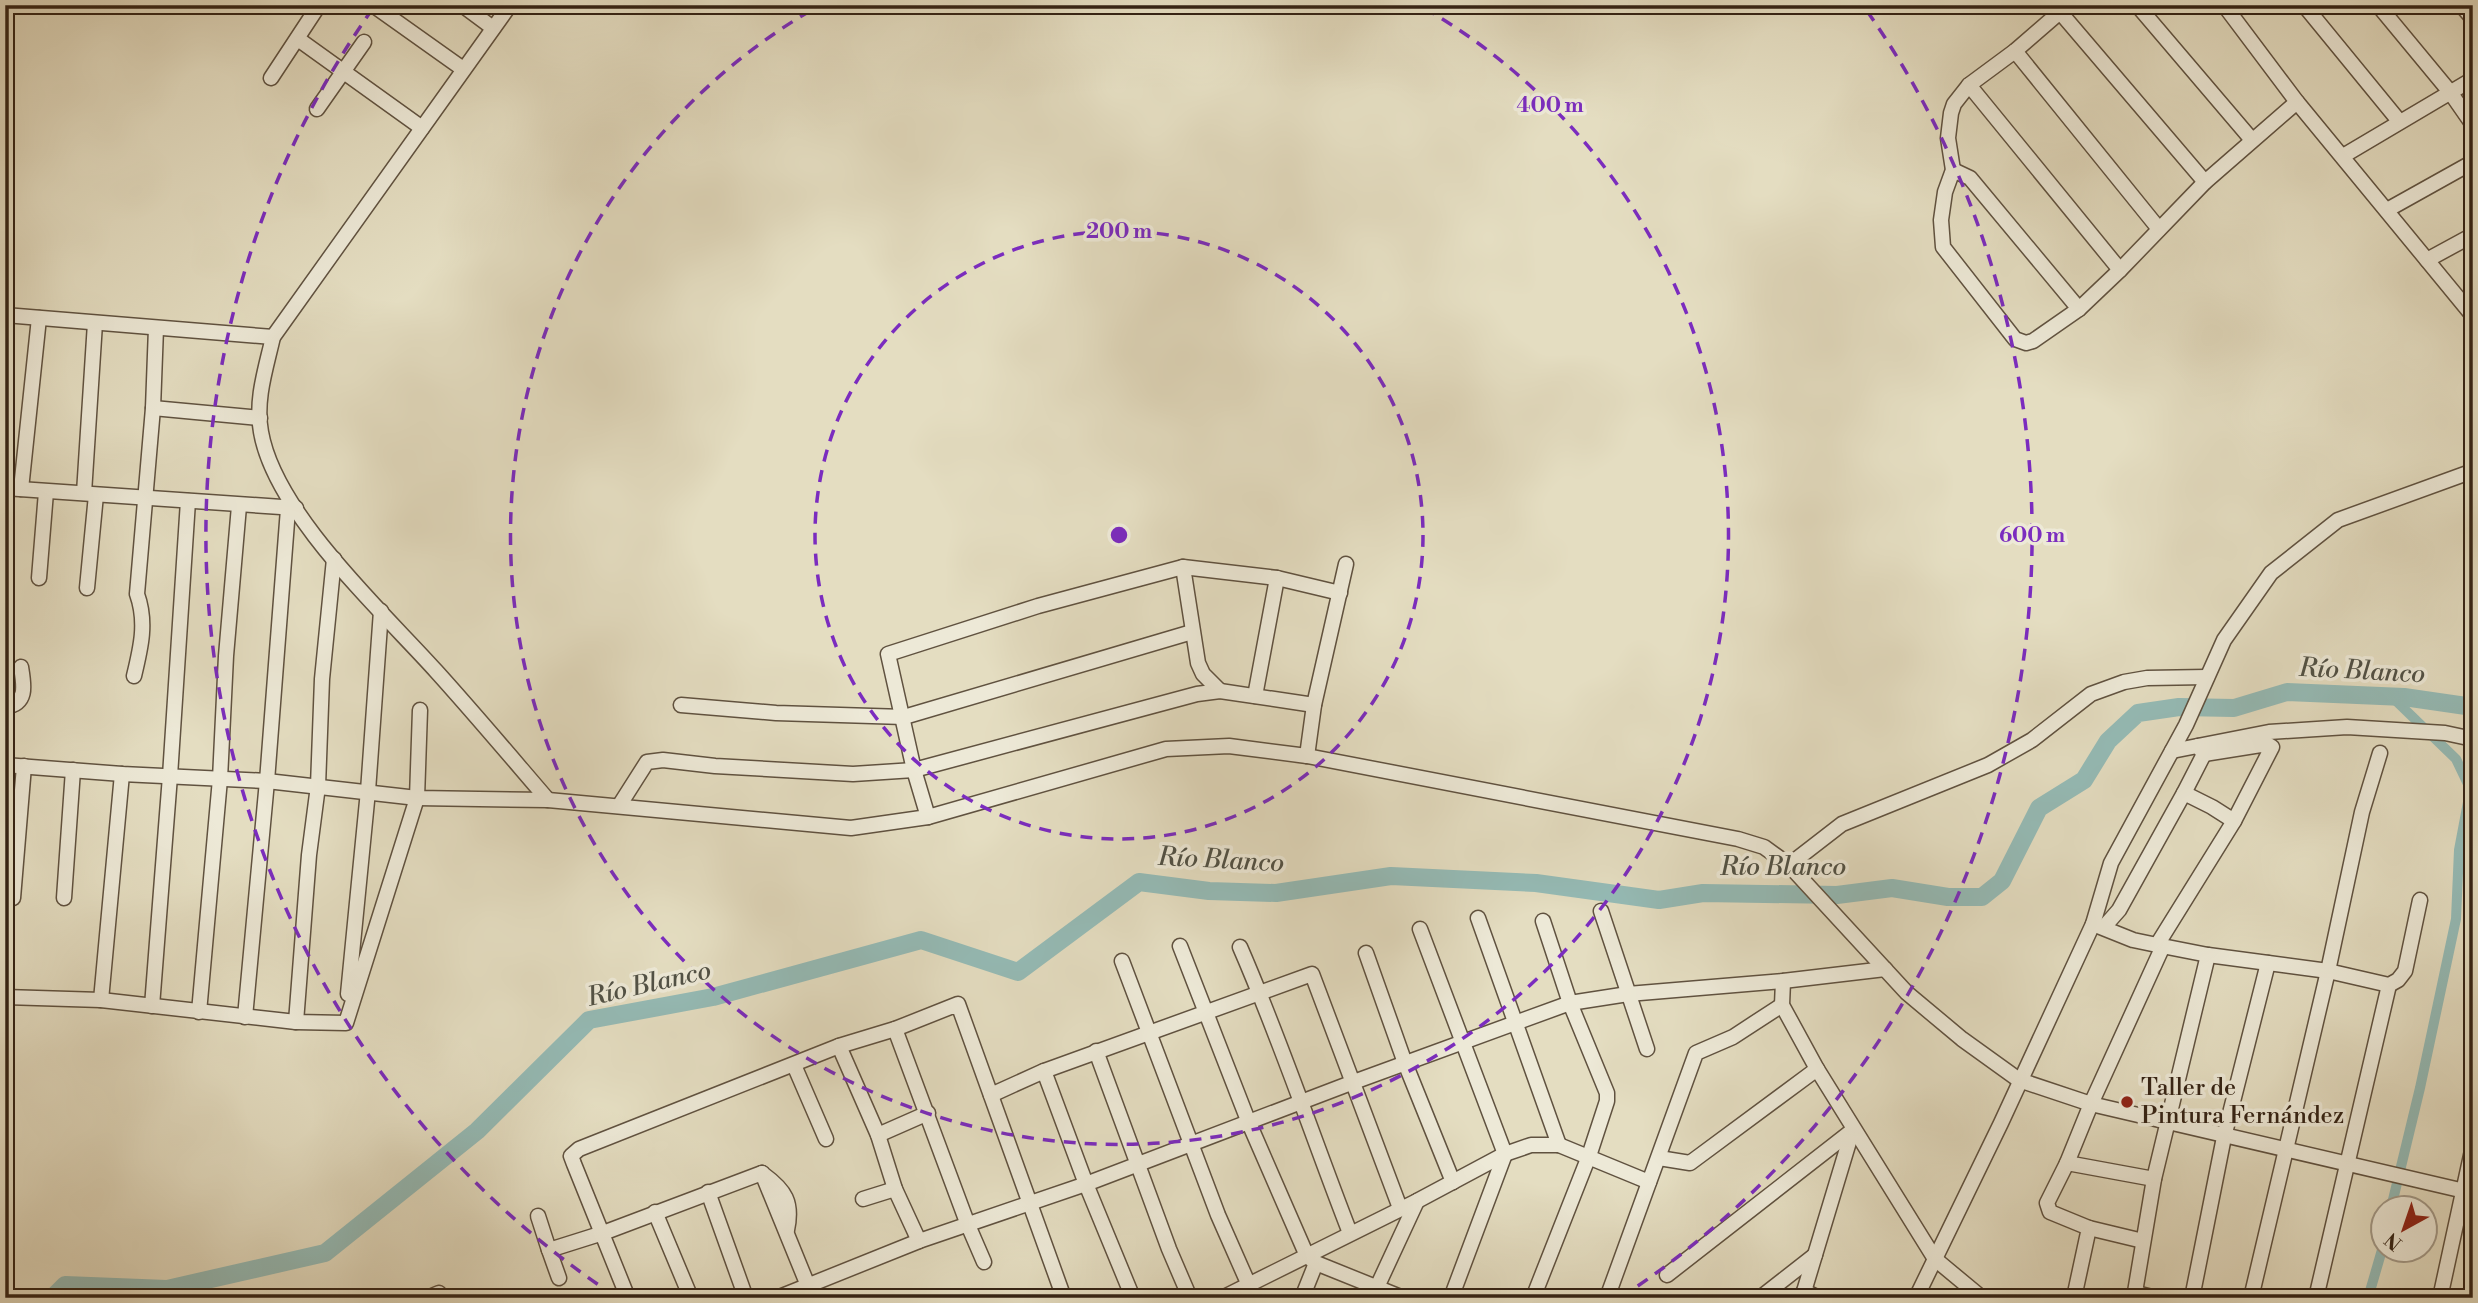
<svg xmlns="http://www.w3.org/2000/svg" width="2478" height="1303" font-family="'Libre Bodoni',serif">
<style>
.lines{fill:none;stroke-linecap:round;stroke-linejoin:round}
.canal{stroke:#95bbb6;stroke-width:10}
.river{stroke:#95bbb6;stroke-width:18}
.minor-casing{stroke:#605240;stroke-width:17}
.minor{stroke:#ede9d7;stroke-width:14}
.ring{fill:none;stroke:#7b2cbf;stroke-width:3.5;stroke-dasharray:12 9}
.poi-dot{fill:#8f2418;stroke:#ede9d7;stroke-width:2.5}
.labels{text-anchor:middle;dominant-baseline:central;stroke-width:7;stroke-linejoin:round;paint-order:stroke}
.poi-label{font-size:24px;fill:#342315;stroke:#ede9d7;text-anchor:start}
.water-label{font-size:26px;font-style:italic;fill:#515145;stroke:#ede9d7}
.centre{fill:#7b2cbf;stroke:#ede9d7;stroke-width:3.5}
.ring-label{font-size:21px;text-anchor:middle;font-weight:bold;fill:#7b2cbf;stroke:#ede9d7;stroke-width:7;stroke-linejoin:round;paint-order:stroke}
</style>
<rect width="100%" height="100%" fill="#e4ddc1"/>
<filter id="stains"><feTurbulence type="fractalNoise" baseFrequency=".00286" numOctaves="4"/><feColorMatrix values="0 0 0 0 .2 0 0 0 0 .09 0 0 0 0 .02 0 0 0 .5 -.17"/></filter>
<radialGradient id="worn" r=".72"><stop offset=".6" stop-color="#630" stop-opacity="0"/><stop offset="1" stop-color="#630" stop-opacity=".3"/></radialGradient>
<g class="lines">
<!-- canal -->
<g class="canal">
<path d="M2391,1208L2420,1088L2456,919L2459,850L2469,797L2468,784L2456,759L2391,696"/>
<path d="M2368,1298L2384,1243"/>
</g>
<!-- river -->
<path class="river" d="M52,1298L65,1285L167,1289L325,1253L477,1131L589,1020L713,997L921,940L1018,972L1139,882L1209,891L1276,893L1391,876L1536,883L1659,900L1703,893L1837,895L1892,888L1948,897H1982L2002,881L2039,808L2084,780L2108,741L2138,713L2179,707L2234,708L2287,692L2404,697L2473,707"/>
<defs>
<g id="minor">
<path d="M373,5L463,69"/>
<path d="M462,5L493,28"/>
<path d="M510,5L273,337C266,368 255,400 261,432C275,513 381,610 436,671C474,713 511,757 548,800"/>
<path d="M2054,5L2205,182"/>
<path d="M2068,5L2015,51L1969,85L1954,104L1951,113L1948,138L1953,170L1945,192L1941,220L1943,247L2015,339L2026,343L2033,341L2079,309L2120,270L2205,182L2297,102"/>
<path d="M2137,5L2252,140"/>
<path d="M2224,5L2297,102L2473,316"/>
<path d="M2304,5L2399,121"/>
<path d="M2378,5L2450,92L2473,125"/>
<path d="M2461,5L2473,19"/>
<path d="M298,39L422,128"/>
<path d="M2015,51L2159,229"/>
<path d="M271,78L319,5"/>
<path d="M1969,85L2120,270"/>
<path d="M317,109L364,42"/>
<path d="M2343,156L2473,79"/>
<path d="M1953,170L1970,178L2079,309"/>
<path d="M2387,210L2473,162"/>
<path d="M2427,260L2473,235"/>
<path d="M5,315L273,337"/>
<path d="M153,408L260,418"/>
<path d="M5,488L296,508"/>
<path d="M21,489L39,318"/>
<path d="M84,493L95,323"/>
<path d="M1183,567L1198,663L1203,674L1220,691"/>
<path d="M39,578L46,492"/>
<path d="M87,588L96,495"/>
<path d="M134,676C141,647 147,622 137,594L153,408L156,328"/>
<path d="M1255,696L1277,578"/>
<path d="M681,705L776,713L904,717L1192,632"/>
<path d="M5,707C28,704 24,685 21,667"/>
<path d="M2172,751L2269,732L2347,727L2445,733L2473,739"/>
<path d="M1307,756L1314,705L1346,564"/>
<path d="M5,765L122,774L267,781L417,798L548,800L851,828L928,817L1166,749L1229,746L1307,756L1738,839L1764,847L1789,865L1907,993L1962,1039L2019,1080L2091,1104L2473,1193"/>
<path d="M2184,793L2204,754"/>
<path d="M619,806L647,762L663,760L715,766L853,774L914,770L1197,694L1220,691L1314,705"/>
<path d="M928,817L914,770L888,654L1038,606L1183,567L1277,578L1340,593"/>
<path d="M1789,865L1842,824L1988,765L2032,740L2091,694L2124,682L2147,678L2207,677"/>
<path d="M13,898L24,766"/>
<path d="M64,898L73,770"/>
<path d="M1601,911L1647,1049"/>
<path d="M1478,918L1559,1145"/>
<path d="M2093,924L2133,940L2157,945L2208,955L2328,971L2389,985L2398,980L2405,971L2420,900"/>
<path d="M2104,927L2119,910L2184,793L2212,807L2234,821"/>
<path d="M1420,929L1505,1154L1451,1298"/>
<path d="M2157,945L2234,821L2272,747L2267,744L2204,754L2198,746"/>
<path d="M1180,946L1249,1123L1307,1256L1316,1263L1403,1298"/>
<path d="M1240,947C1281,1041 1313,1138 1350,1233"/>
<path d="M1366,953L1405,1063L1453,1182"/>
<path d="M1122,961L1218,1215L1248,1283"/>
<path d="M1783,981L1782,1005L1817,1069L1935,1259L1982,1298"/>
<path d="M348,994L368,791L381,611"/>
<path d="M5,997L101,1000L296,1022L346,1023L417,798L420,710"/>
<path d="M101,1000L122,774"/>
<path d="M152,1006L170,776L188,501"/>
<path d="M199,1012L220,779L226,656L239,506"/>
<path d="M245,1017L267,781L288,509"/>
<path d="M296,1022L309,855L318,786L322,679L334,559"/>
<path d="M895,1029L968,1225L984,1262"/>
<path d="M839,1046L878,1135L895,1189L919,1241"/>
<path d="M1096,1051L1169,1249L1190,1298"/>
<path d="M794,1065L826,1139"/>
<path d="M1044,1071L1086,1184L1133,1298"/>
<path d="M991,1095L1044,1071L1312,974L1400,1208"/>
<path d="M878,1135L928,1113"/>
<path d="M1659,1158L1690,1163L1817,1069"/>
<path d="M2067,1163L2047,1203L2050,1212L2089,1228L2075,1293"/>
<path d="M762,1173L813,1298"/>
<path d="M763,1174C785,1190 793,1202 787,1230"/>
<path d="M2154,1179L2067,1163L2091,1104L2163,946"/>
<path d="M708,1192L746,1298"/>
<path d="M863,1199L895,1189"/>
<path d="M655,1212L691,1298"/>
<path d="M538,1216L549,1250"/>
<path d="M2089,1228L2143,1241"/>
<path d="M1667,1275L1853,1130"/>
<path d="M559,1278L549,1250L603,1233L762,1173"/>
<path d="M1804,1291L1819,1298"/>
<path d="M2136,1293L2156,1298"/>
<path d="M427,1298L439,1293"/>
<path d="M628,1298L574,1164L571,1156L579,1149L839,1046L895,1029L958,1004L1064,1298"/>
<path d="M777,1298L919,1241L1086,1184L1351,1083L1570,1003L1628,994L1783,981L1885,969"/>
<path d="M1222,1298L1417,1201L1505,1154L1531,1145H1559L1649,1182"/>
<path d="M1302,1298L1316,1263"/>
<path d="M1372,1298L1417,1201"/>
<path d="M1533,1298L1589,1156L1607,1101V1093L1570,1003L1543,921"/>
<path d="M1607,1298L1696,1053L1733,1037L1782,1005"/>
<path d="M1760,1298L1815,1255"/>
<path d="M1802,1298L1852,1132"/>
<path d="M1916,1298L2001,1123L2093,924L2111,863L2186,725L2224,640L2271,573L2338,520L2473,471"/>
<path d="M2134,1298L2154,1179L2208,955"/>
<path d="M2192,1298L2224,1137L2268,963"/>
<path d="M2251,1298L2328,971L2362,812L2380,753"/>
<path d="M2316,1298L2389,985"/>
<path d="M2440,1298L2473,1146"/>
</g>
</defs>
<!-- minor casing -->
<use href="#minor" class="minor-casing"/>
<!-- minor -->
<use href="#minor" class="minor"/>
</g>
<!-- distance rings -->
<g class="ring">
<circle cx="1119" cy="535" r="304"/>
<path d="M1424 8A609 609 0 1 1 815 8"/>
<path d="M615 1296A913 913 0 0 1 371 11M1867 11A913 913 0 0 1 1623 1296"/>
</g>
<!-- markers -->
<circle class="poi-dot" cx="2127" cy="1102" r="7"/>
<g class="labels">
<!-- poi labels -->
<g class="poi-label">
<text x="2141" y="1088">Taller de<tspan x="2141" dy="28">Pintura Fernández</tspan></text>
</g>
<!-- water labels -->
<g class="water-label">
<text transform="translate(2362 671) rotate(3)">Río Blanco</text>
<text transform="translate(1221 860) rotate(3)">Río Blanco</text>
<text x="1783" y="867">Río Blanco</text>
<text transform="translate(649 984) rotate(-13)">Río Blanco</text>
</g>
</g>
<circle cx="1119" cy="535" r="10" class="centre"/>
<g class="ring-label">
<text x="1550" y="112">400 m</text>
<text x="1119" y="238">200 m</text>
<text x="2032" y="542">600 m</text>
</g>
<!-- margin -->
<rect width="2478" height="1303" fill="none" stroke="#e4ddc1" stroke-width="28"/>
<rect x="7" y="7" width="2464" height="1289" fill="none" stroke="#342315" stroke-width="3.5"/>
<rect x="14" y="14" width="2450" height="1275" fill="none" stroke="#342315" stroke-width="2"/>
<!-- north arrow -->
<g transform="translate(2404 1229) rotate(220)"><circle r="33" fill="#ede9d7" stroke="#a39a89" stroke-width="2"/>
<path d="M0-5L12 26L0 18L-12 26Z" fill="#8f2418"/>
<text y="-10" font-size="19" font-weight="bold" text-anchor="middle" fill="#342315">N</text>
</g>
<rect width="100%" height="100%" filter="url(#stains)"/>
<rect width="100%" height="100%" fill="url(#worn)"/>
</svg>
